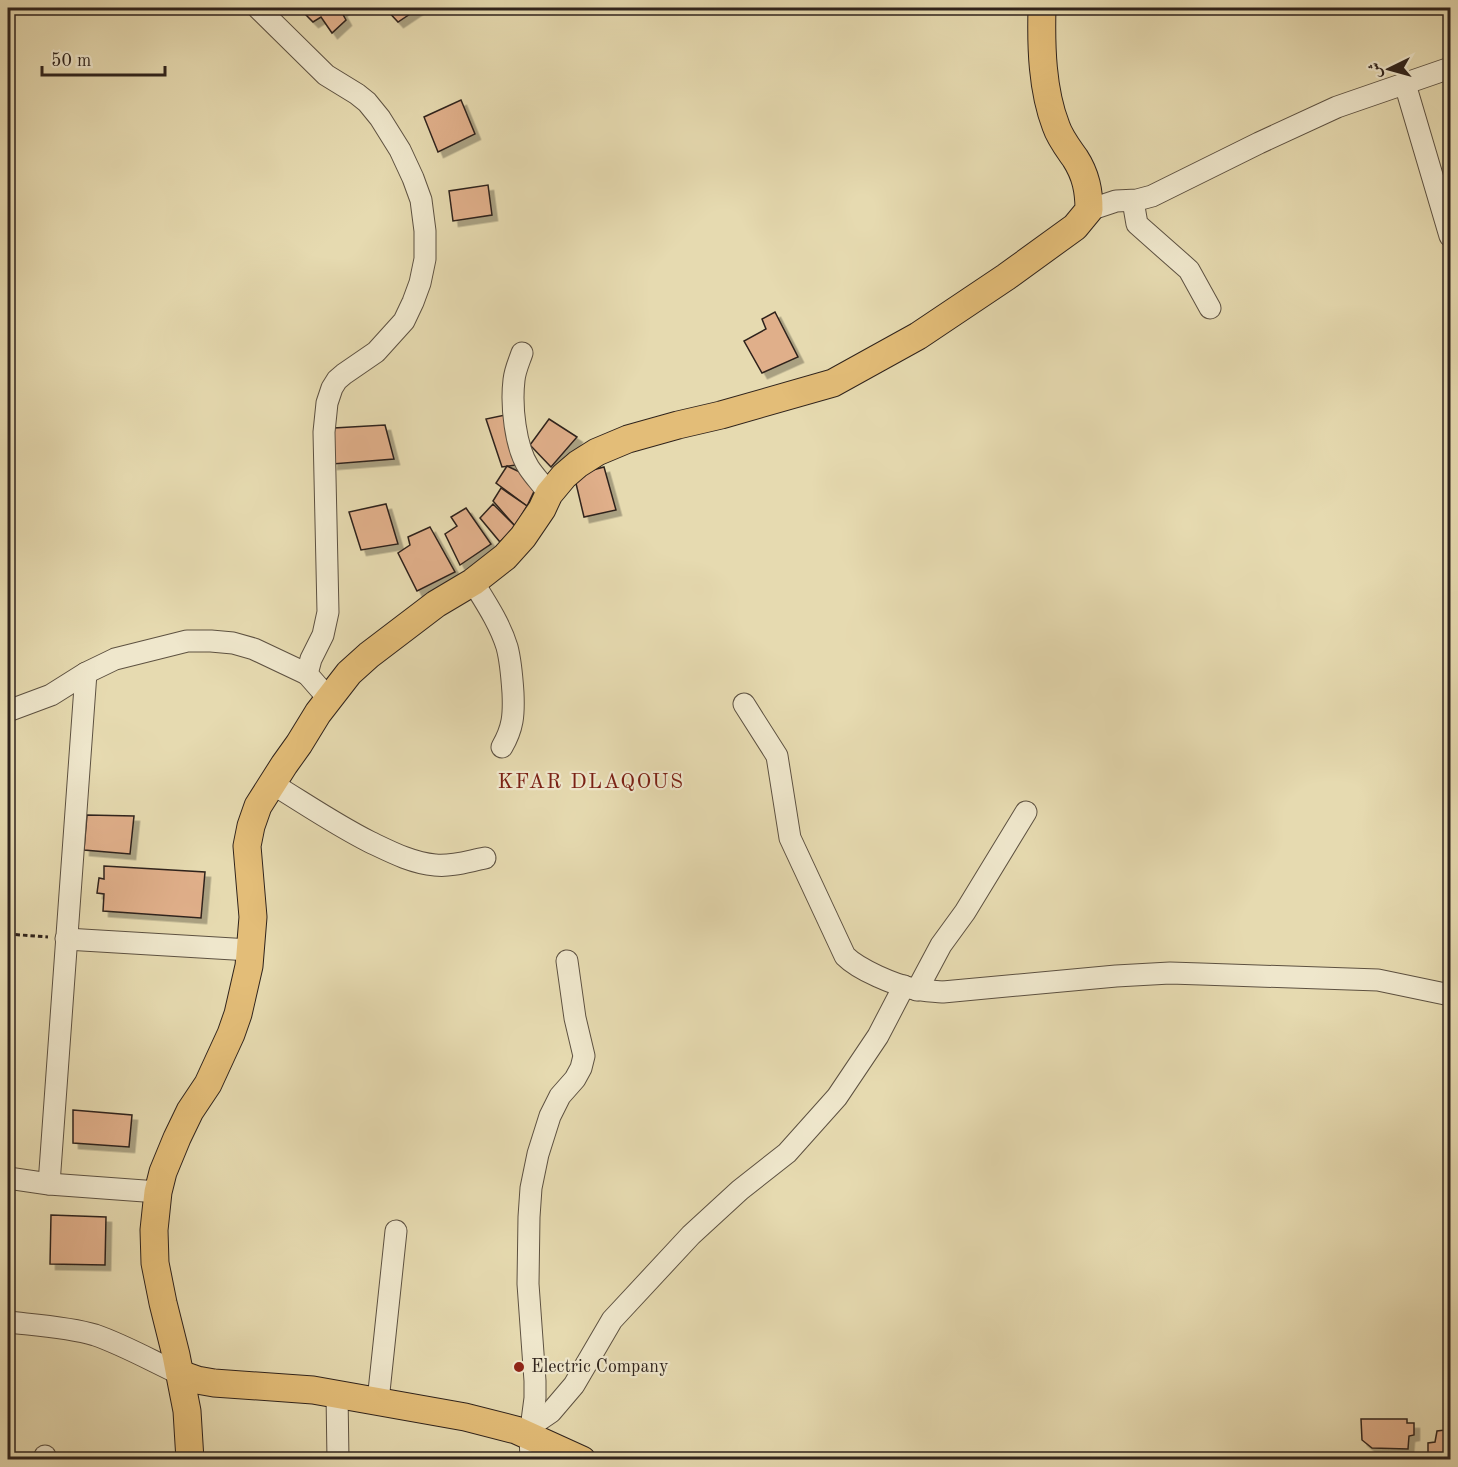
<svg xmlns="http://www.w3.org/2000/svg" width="1458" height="1467" font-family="'Old Standard TT',Amiri,serif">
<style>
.building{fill:#e0af8a;stroke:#2f231c;stroke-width:1.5;filter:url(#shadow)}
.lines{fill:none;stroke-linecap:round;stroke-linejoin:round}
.minor-casing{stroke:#5d5141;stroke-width:23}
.major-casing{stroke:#2f231c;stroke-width:29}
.path{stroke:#2f231c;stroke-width:3;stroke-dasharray:4.5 3;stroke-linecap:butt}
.minor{stroke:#efe7cc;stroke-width:21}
.major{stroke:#e3bd78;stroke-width:27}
.poi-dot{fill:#8f2418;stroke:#efe7cc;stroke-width:2}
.labels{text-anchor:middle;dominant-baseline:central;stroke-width:4.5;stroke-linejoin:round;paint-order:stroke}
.poi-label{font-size:18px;fill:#2f231c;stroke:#efe7cc;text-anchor:start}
.quarter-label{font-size:21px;letter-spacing:1.5px;fill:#7a1f14;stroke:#efe7cc}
</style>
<defs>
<filter id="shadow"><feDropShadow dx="5.5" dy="5.5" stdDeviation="0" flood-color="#0004"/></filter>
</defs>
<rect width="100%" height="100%" fill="#e6dab0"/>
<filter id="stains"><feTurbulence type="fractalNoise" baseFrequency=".00333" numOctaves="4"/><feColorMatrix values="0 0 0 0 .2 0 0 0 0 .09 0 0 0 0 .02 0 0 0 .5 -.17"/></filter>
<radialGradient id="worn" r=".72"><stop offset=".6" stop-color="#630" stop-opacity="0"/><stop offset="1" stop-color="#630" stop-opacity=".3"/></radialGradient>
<!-- building -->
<g class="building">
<path d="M306,8H345L341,11L346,20L332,33L321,17L313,22L303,12Z"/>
<path d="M385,8H419L398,22Z"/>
<path d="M461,100L475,134L438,152L424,117Z"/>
<path d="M488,185L492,215L453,221L449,191Z"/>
<path d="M775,312L798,357L762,373L744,341L766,329L762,319Z"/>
<path d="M510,414L523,464L502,467L486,419Z"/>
<path d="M549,419L577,437L551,467L530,445Z"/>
<path d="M385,425L394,459L332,464L334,428Z"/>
<path d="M507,466L539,481L527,506L496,483Z"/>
<path d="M604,467L616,510L584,517L574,475Z"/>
<path d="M501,488L527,506L515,526L493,501Z"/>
<path d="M386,504L398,544L361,550L349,512Z"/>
<path d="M493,504L515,526L500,542L480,518Z"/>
<path d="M466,508L491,544L460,565L445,534L457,526L451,517Z"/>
<path d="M430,527L455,572L417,591L398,553L410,545L408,537Z"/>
<path d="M87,815L134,816L130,854L84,850Z"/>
<path d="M104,866L205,872L201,918L103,911L104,894L97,893L99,878L104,879Z"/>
<path d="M73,1110L132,1115L129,1147L73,1143Z"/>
<path d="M51,1215L106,1217L105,1265L50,1264Z"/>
<path d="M1361,1419H1407V1423H1414V1435L1409,1436L1408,1449L1372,1448L1362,1440Z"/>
<path d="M1445,1430L1446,1436H1450V1460H1428V1443L1435,1442L1437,1431Z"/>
</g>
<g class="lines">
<defs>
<g id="minor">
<path d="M258,8L326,75L357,94L367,102L380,118L400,150L413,178L421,200L425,231V259L420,283L413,302L404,321L376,352L344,374L337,380L332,388L327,403L324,432L328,612L323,635L311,659L307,674L328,698"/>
<path d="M1405,84L1450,236"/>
<path d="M1133,201L1137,224L1189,270L1210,308"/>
<path d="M1089,210L1116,201L1137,200L1152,196L1259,143L1337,107L1450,68"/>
<path d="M522,353C519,362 515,370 514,380C511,405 515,447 529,468C535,477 543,485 549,494"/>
<path d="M473,582C486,603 500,624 507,647C511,662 512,678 513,693C514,715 513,728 502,747"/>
<path d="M744,704L777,756L790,838L845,956C859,970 895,985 914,989C924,991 934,991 943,992L1116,976L1170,973L1201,974L1378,980L1450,995"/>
<path d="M8,711L51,695L86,673L115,659L187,641H211L233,643L254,649L307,674"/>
<path d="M271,783C304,803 336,825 370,842C391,852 412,863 435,865C451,867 469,861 485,858"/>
<path d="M66,939L250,950"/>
<path d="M917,990L941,945L965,912L1026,812"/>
<path d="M8,1178L49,1184L158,1192"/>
<path d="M49,1184L86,673"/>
<path d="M8,1322C34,1325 69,1327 95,1335C124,1345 152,1361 180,1374"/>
<path d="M337,1394L338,1460"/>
<path d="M378,1401L396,1231"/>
<path d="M532,1425L551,1412L574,1385L612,1320L691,1235L740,1190L787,1153L837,1097L878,1036L904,986"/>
<path d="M45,1460V1456"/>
<path d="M531,1460L530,1436L535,1398V1381L528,1284L529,1217L531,1188L538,1154L550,1116L560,1096L575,1079L581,1068L584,1056L575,1018L567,961"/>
</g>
<g id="major">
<path d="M180,1374L197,1380L214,1383L313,1390L465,1417L516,1430L582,1460"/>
<path d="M190,1460L187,1411L176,1355L163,1303L155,1263L154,1230L158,1192L163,1172L177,1138L190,1111L208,1084L231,1034L238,1014L249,966L253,917L247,846L251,826L258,806L284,765L299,744L318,713L349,673L369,655L436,604L473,582L505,557L523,537L542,509L549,494L564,476L578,464L597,452L628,439L678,425L721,415L833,383L918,336L1006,277L1075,227L1089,210C1089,191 1086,175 1075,158C1068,148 1060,138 1056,126C1042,90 1041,46 1042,8"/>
</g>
</defs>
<!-- minor casing -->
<use href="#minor" class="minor-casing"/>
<!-- major casing -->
<use href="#major" class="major-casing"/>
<!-- path -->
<path class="path" d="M8,934L48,937"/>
<!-- minor -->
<use href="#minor" class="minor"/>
<!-- major -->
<use href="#major" class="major"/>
</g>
<!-- markers -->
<circle class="poi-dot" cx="519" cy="1367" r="6"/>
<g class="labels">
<!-- poi labels -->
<g class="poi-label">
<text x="531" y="1367">Electric Company</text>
</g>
<!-- quarter labels -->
<g class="quarter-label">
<text x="591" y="782">KFAR DLAQOUS</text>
</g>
</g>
<!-- margin -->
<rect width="1458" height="1467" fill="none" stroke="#e6dab0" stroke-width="30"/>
<rect x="9" y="9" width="1440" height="1449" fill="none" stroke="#2f231c" stroke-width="3"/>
<rect x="15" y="15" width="1428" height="1437" fill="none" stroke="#2f231c" stroke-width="1.5"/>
<!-- north arrow -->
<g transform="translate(1389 69) rotate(265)" stroke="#efe7cc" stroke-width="4.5" paint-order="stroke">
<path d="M0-4.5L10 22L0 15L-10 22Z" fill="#2f231c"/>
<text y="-9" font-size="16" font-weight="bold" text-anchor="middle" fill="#2f231c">ش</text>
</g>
<!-- scale -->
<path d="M42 66v9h123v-9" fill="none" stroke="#2f231c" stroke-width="3"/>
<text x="51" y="66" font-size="18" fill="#2f231c" stroke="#efe7cc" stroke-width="4.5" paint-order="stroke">50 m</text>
<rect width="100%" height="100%" filter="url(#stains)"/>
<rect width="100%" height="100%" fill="url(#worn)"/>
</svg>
